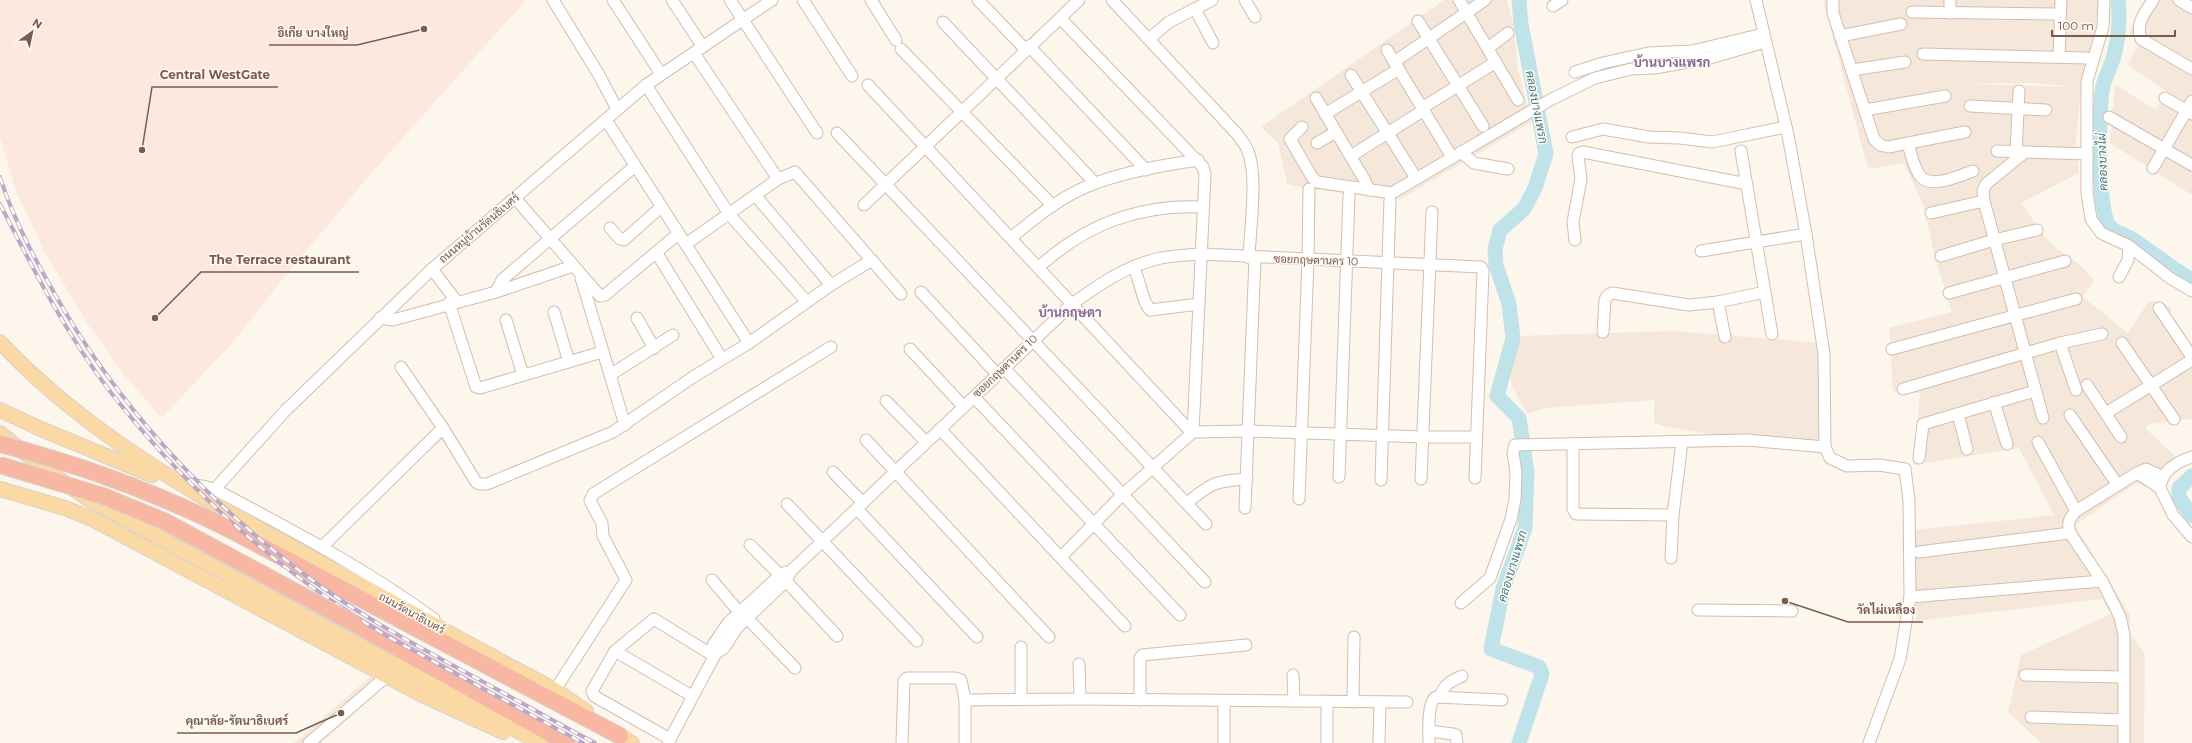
<svg xmlns="http://www.w3.org/2000/svg" width="2192" height="743" font-family="Montserrat,Sarabun,sans-serif">
<style>
.residential{fill:#f5e8da;fill-rule:evenodd}
.commercial{fill:#fde8e0}
.lines{fill:none;stroke-linecap:round;stroke-linejoin:round}
.river{stroke:#bfe3e8;stroke-width:15}
.minor-casing{stroke:#d1beb0;stroke-width:13}
.major-casing{stroke:#dad1cd;stroke-width:16}
.highway-casing{stroke:#dad1cd;stroke-width:18}
.minor{stroke:#fff;stroke-width:11}
.major{stroke:#fbd9a5;stroke-width:14}
.highway{stroke:#f7b7a3;stroke-width:16}
.rail-casing{stroke:#b9a8c9;stroke-width:4}
.rail{stroke:#fffaf3;stroke-width:2.5;stroke-dasharray:8;stroke-linecap:butt}
.highway-bridge-casing{stroke:#dad1cd;stroke-width:18;stroke-linecap:butt}
.highway-bridge{stroke:#f7b7a3;stroke-width:16}
.labels{text-anchor:middle;dominant-baseline:central;stroke-width:3;stroke-linejoin:round;paint-order:stroke}
.street-label{font-size:11px;fill:#7a5c4d;stroke:#fffaf3}
.water-label{font-size:12px;font-style:italic;fill:#437c86;stroke:#fffaf3}
.quarter-label{font-size:13px;font-weight:bold;fill:#846695;stroke:#fffaf3}
.leader{fill:none;stroke:#7a5c4d;stroke-width:1.5}
.callout-dot{fill:#7a5c4d;stroke:#fffaf3;stroke-width:1.5}
.callout-label{font-size:12px;text-anchor:middle;font-weight:bold;fill:#7a5c4d;stroke:#fffaf3;stroke-width:3;stroke-linejoin:round;paint-order:stroke}
</style>
<rect width="100%" height="100%" fill="#fdf6ec"/>
<!-- residential -->
<g class="residential">
<path d="M1444,0H1507L1514,28L1518,69L1527,104L1535,120L1401,199L1309,189L1287,184L1278,143L1261,127Z"/>
<path d="M1823,0H2100L2101,17L2081,87L2076,144L2079,173L2021,203L2045,237L2055,247L2080,265L2094,280L2083,297L2128,333L2149,301L2163,303L2171,308V321L2192,346V419L2149,424L2145,428L2176,457L2152,489L2137,483L2075,525L2130,615V633L2145,654L2144,743H2041L2008,712L2021,655L2111,614L2102,599L1916,621L1915,530L2054,515L2019,448L1913,465L1920,393L1893,391L1889,328L1952,312L1935,258L1924,207L1904,163L1868,169ZM2036,83L2072,87L1967,84Z"/>
<path d="M2148,0H2192V195L2110,143L2115,85L2156,110L2166,91L2128,65L2139,44L2129,33Z"/>
<path d="M1674,331L1819,343L1825,442L1735,438L1667,427L1654,423V400L1544,408L1527,414L1512,386L1508,363L1518,336Z"/>
<path d="M370,677L386,685L321,743H294Z"/>
</g>
<!-- commercial -->
<path class="commercial" d="M0,0H526L375,169L286,275L235,340L162,418L125,376L89,326L44,251L16,191L0,138Z"/>
<g class="lines">
<!-- river -->
<g class="river">
<path d="M1519,0L1521,24L1546,154L1535,188L1524,209L1500,230L1495,249L1496,265L1509,304L1513,338L1497,396L1519,418L1527,472L1525,528L1503,589L1491,649L1539,667L1542,674L1519,743"/>
<path d="M2118,0C2120,17 2119,34 2115,51C2113,63 2106,74 2103,86C2098,107 2097,213 2110,227C2116,233 2125,235 2132,239C2152,252 2171,268 2192,280"/>
<path d="M2192,476L2179,488V497L2192,516"/>
</g>
<defs>
<g id="minor">
<path d="M553,0L599,75L617,109"/>
<path d="M613,0L661,74"/>
<path d="M672,0L703,47"/>
<path d="M730,0L817,133"/>
<path d="M803,0L852,76"/>
<path d="M871,0L896,40"/>
<path d="M978,0L1026,50"/>
<path d="M1112,0L1238,135C1241,140 1246,145 1248,151C1258,176 1250,229 1249,258"/>
<path d="M1245,0L1255,17"/>
<path d="M1459,0L1518,100"/>
<path d="M1756,0L1788,135L1806,234L1824,354L1825,447L1830,458L1847,466L1879,465L1905,469L1909,500L1910,597L1900,659L1869,743"/>
<path d="M1833,0V13L1874,139L1880,145L1888,147L1965,132"/>
<path d="M2104,0L2103,27L2087,81V192L2091,219L2101,233L2129,246L2170,278L2192,291"/>
<path d="M2153,0C2145,13 2135,23 2141,39L2192,69"/>
<path d="M2179,0L2192,8"/>
<path d="M1553,6L1562,0"/>
<path d="M1195,9L1213,43"/>
<path d="M1912,12L2059,14"/>
<path d="M1950,13V0"/>
<path d="M1060,18L1203,167L1205,174L1193,432"/>
<path d="M1418,21L1483,126"/>
<path d="M943,22L1095,183"/>
<path d="M1840,36L1901,24"/>
<path d="M1149,39L1169,22L1212,0"/>
<path d="M1029,46L1146,170"/>
<path d="M1488,48L1508,33"/>
<path d="M901,49L1053,206"/>
<path d="M1387,50L1452,157"/>
<path d="M694,53L778,179"/>
<path d="M1923,54L2087,58"/>
<path d="M2059,57L2061,0"/>
<path d="M1394,62L1485,0"/>
<path d="M1852,70L1905,62"/>
<path d="M1575,72L1603,63L1648,53L1692,51L1763,34"/>
<path d="M1351,75L1416,178"/>
<path d="M646,85L729,214L807,302"/>
<path d="M868,85L1192,433"/>
<path d="M1316,98L1364,179L1369,190"/>
<path d="M2165,98L2192,114"/>
<path d="M1970,106L2046,110"/>
<path d="M1422,108L1496,62"/>
<path d="M1865,110L1945,96"/>
<path d="M1325,114L1399,69"/>
<path d="M2109,117L2192,165"/>
<path d="M606,120L749,343"/>
<path d="M1302,127L1290,139L1312,177L1317,182L1392,193L1550,100L1595,78L1631,69L1655,68L1710,58L1765,42"/>
<path d="M837,133L1206,524"/>
<path d="M1572,137L1603,129L1649,137L1680,138L1712,142L1786,127"/>
<path d="M1317,143L1336,132"/>
<path d="M1908,144C1911,153 1914,170 1921,177C1933,189 1960,175 1973,171"/>
<path d="M1741,151L1772,334"/>
<path d="M1997,151L2087,154"/>
<path d="M1461,152L1474,163L1508,169"/>
<path d="M2016,152L2019,91"/>
<path d="M2024,153L1986,184L1983,191L1984,201L2043,418"/>
<path d="M1351,156L1424,110"/>
<path d="M2153,168L2192,101"/>
<path d="M755,195L831,285"/>
<path d="M515,198L600,296L605,295L678,234"/>
<path d="M864,205L1079,0"/>
<path d="M1931,213L1984,201"/>
<path d="M610,228L620,239L624,240L661,207"/>
<path d="M1011,238C1036,217 1064,194 1096,183C1128,171 1164,165 1198,160"/>
<path d="M1575,240L1573,222L1581,179L1578,156L1579,153L1583,152L1747,184"/>
<path d="M686,244L778,179L795,172L901,294"/>
<path d="M1701,251L1806,234"/>
<path d="M656,252L722,359"/>
<path d="M1941,256L1994,240L2037,230"/>
<path d="M1134,266L1145,302L1150,310L1199,304"/>
<path d="M1039,267C1086,224 1139,204 1203,207"/>
<path d="M432,269L457,302"/>
<path d="M2119,277L2128,260L2129,246"/>
<path d="M581,278L625,425"/>
<path d="M496,292L502,280L635,166"/>
<path d="M921,292L997,374"/>
<path d="M1949,293L2065,261"/>
<path d="M1718,302L1725,337"/>
<path d="M449,303L476,387L480,388L602,352"/>
<path d="M2159,308L2192,357"/>
<path d="M554,312L569,362"/>
<path d="M380,318L393,320L496,292L573,266"/>
<path d="M637,318L654,348"/>
<path d="M506,320L523,375"/>
<path d="M1603,332L1605,300L1607,296L1612,293L1689,305L1718,302L1765,292"/>
<path d="M2060,343L2076,390"/>
<path d="M2122,343L2174,419"/>
<path d="M910,349L963,406"/>
<path d="M1892,349L2076,299"/>
<path d="M1004,368L1205,582"/>
<path d="M610,375L673,335"/>
<path d="M2087,385L2121,437"/>
<path d="M1903,389L2060,343L2102,334"/>
<path d="M974,397L1180,615"/>
<path d="M886,401L926,442"/>
<path d="M1994,402L2007,444"/>
<path d="M2106,413L2192,360"/>
<path d="M1958,414L1967,449"/>
<path d="M2070,415L2117,484"/>
<path d="M443,428L476,482L479,484H487L613,432L693,377L749,343L831,285L872,260"/>
<path d="M940,429L1125,626"/>
<path d="M866,440L1049,637"/>
<path d="M2038,442L2076,511"/>
<path d="M1573,445V509L1576,514L1673,515"/>
<path d="M1919,458L1923,424L2035,391"/>
<path d="M833,472L863,503"/>
<path d="M2137,473L2160,488L2173,515L2192,537"/>
<path d="M1339,477L1349,195"/>
<path d="M1421,479L1432,212"/>
<path d="M1381,480L1390,200"/>
<path d="M183,483L207,487L222,493C295,532 366,569 434,619"/>
<path d="M2161,483C2165,469 2179,461 2192,457"/>
<path d="M214,490L285,411L432,269L646,85L772,0"/>
<path d="M1299,499L1308,260L1309,189"/>
<path d="M1187,503C1211,483 1215,481 1247,479"/>
<path d="M787,504L917,641"/>
<path d="M1245,508L1255,258"/>
<path d="M857,509L977,637"/>
<path d="M750,545L786,581L837,636"/>
<path d="M322,547L443,428L401,367"/>
<path d="M1919,552L2070,533"/>
<path d="M1061,557L1122,495L1193,432L1248,431L1424,437H1476"/>
<path d="M1671,558L1673,515L1682,442"/>
<path d="M712,580L739,612"/>
<path d="M1910,597L2102,581"/>
<path d="M1461,603L1490,578L1511,519L1515,500L1516,472L1513,453L1515,445L1747,440L1825,447"/>
<path d="M1698,610L1792,611"/>
<path d="M747,618L795,668"/>
<path d="M615,651L692,696"/>
<path d="M716,653L713,645L728,623L780,575L786,572"/>
<path d="M1079,664L1080,699"/>
<path d="M1293,675L1294,701"/>
<path d="M2025,675L2122,677"/>
<path d="M555,690L626,580L603,536L602,523L590,501L593,494L831,347"/>
<path d="M1440,697C1443,685 1451,681 1462,676"/>
<path d="M1021,699V647"/>
<path d="M965,700L1080,699L1407,702"/>
<path d="M1140,700V658L1142,655L1246,645"/>
<path d="M1327,702V743"/>
<path d="M1353,702L1354,637"/>
<path d="M2031,717L2124,720"/>
<path d="M1429,731L1453,734L1456,735L1457,743"/>
<path d="M670,739L594,696L592,691L615,651L654,619L714,656"/>
<path d="M309,743L387,676"/>
<path d="M668,743L716,653L724,648L737,628L786,581L791,571L1072,304C1100,284 1127,265 1161,258C1174,255 1188,255 1201,254L1481,267L1483,271L1475,478"/>
<path d="M902,743L904,681L907,678H955L961,680L965,700V743"/>
<path d="M1224,743V701"/>
<path d="M1379,743L1380,703"/>
<path d="M1429,743C1429,732 1427,702 1436,697L1502,700"/>
<path d="M2124,743V635L2120,617L2102,581L2070,533C2067,523 2069,519 2076,511L2137,473L2146,469L2163,477"/>
</g>
<g id="major">
<path d="M0,342C87,435 197,495 308,556C390,601 472,646 555,690L586,711"/>
<path d="M0,410L41,429L152,475"/>
<path d="M0,433L42,467L88,499L540,743"/>
<path d="M0,489L65,508L92,519L422,695L503,732"/>
<path d="M611,730L632,743"/>
</g>
<g id="highway">
<path d="M225,527L620,736"/>
<path d="M355,624L567,743"/>
</g>
</defs>
<!-- minor casing -->
<use href="#minor" class="minor-casing"/>
<!-- major casing -->
<use href="#major" class="major-casing"/>
<!-- highway casing -->
<use href="#highway" class="highway-casing"/>
<!-- minor -->
<use href="#minor" class="minor"/>
<!-- major -->
<use href="#major" class="major"/>
<!-- highway -->
<use href="#highway" class="highway"/>
<defs>
<g id="rail">
<path d="M0,177C15,224 39,267 64,310C130,421 221,516 326,590C370,621 418,646 465,672C508,695 551,720 595,743"/>
<path d="M0,204C33,269 67,336 112,394C181,482 263,558 358,618C386,637 417,652 447,669C492,693 537,718 583,743"/>
</g>
</defs>
<!-- rail casing -->
<use href="#rail" class="rail-casing"/>
<!-- rail -->
<use href="#rail" class="rail"/>
<defs>
<g id="highway-bridge">
<path d="M0,444C78,464 152,491 225,527"/>
<path d="M0,465L103,496L164,521L355,624"/>
</g>
</defs>
<!-- highway-bridge casing -->
<use href="#highway-bridge" class="highway-bridge-casing"/>
<!-- highway-bridge -->
<use href="#highway-bridge" class="highway-bridge"/>
</g>
<g class="labels">
<!-- street labels -->
<g class="street-label">
<text transform="translate(479 228) rotate(-40)">ถนนหมู่บ้านรัตนธิเบศร์</text>
<text transform="translate(1316 260) rotate(2)">ซอยกฤษดานคร 10</text>
<text transform="translate(1005 366) rotate(-44)">ซอยกฤษดานคร 10</text>
<text transform="translate(412 613) rotate(29)">ถนนรัตนาธิเบศร์</text>
</g>
<!-- water labels -->
<g class="water-label">
<text transform="translate(1537 107) rotate(79)">คลองบางแพรก</text>
<text transform="translate(2102 162) rotate(-92)">คลองบางไผ่</text>
<text transform="translate(1512 566) rotate(-73)">คลองบางแพรก</text>
</g>
<!-- quarter labels -->
<g class="quarter-label">
<text x="1672" y="62">บ้านบางแพรก</text>
<text x="1070" y="312">บ้านกฤษดา</text>
</g>
</g>
<!-- callouts -->
<path class="leader" d="M424 29L357 45H269M142 150L152 87H278M155 318L201 272H359M1785 601L1848 622H1923M341 713L296 733H177"/>
<g class="callout-dot">
<circle cx="424" cy="29" r="4"/>
<circle cx="142" cy="150" r="4"/>
<circle cx="155" cy="318" r="4"/>
<circle cx="1785" cy="601" r="4"/>
<circle cx="341" cy="713" r="4"/>
</g>
<g class="callout-label">
<text x="313" y="37">อิเกีย บางใหญ่</text>
<text x="215" y="79">Central WestGate</text>
<text x="280" y="264">The Terrace restaurant</text>
<text x="1886" y="614">วัดไผ่เหลือง</text>
<text x="237" y="725">คุณาลัย-รัตนาธิเบศร์</text>
</g>
<!-- north arrow -->
<g transform="translate(32 32) rotate(33)" stroke="#fffaf3" stroke-width="3" paint-order="stroke">
<path d="M0-3L7 15L0 10L-7 15Z" fill="#7a5c4d"/>
<text y="-6" font-size="11" font-weight="bold" text-anchor="middle" fill="#7a5c4d">N</text>
</g>
<!-- scale -->
<path d="M2052 30v6h123v-6" fill="none" stroke="#7a5c4d" stroke-width="2"/>
<text x="2058" y="30" font-size="12" fill="#7a5c4d" stroke="#fffaf3" stroke-width="3" paint-order="stroke">100 m</text>
</svg>
